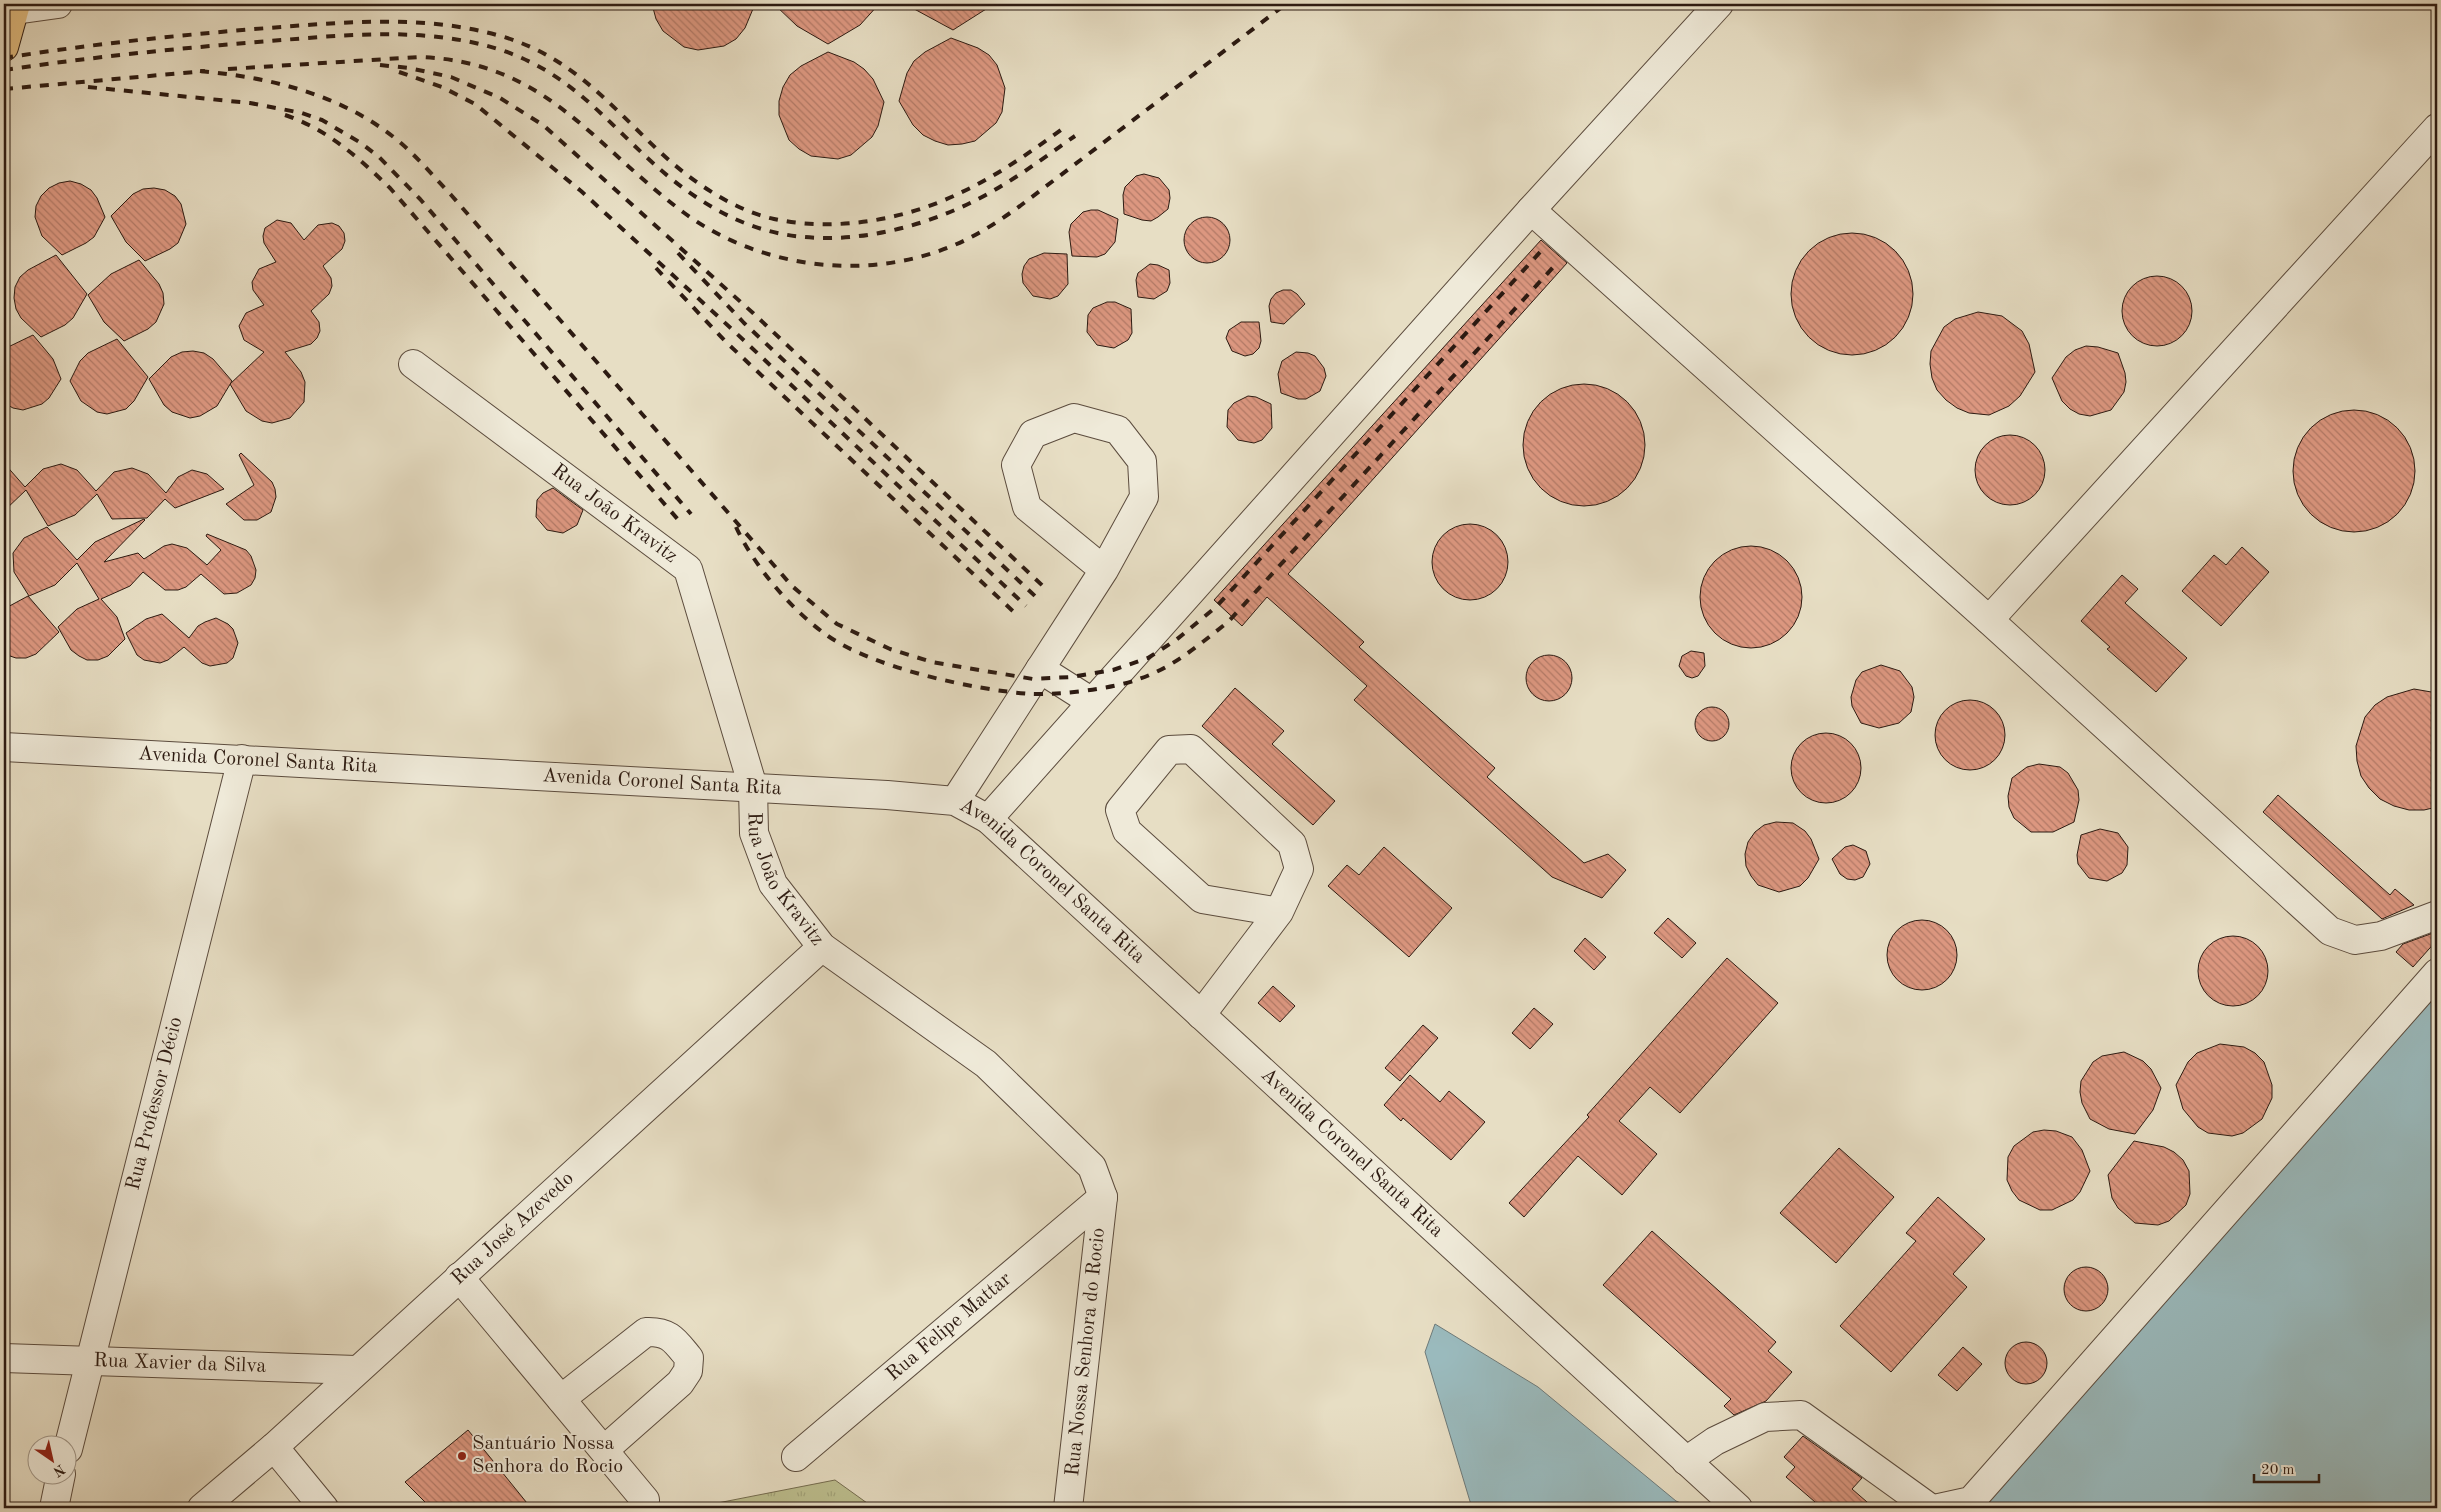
<svg xmlns="http://www.w3.org/2000/svg" width="2441" height="1512" font-family="'Old Standard TT',serif">
<style>
.grass{fill:url(#grass-tufts);stroke:#756d50}
.water{fill:#9ababd;stroke:#6e7a79}
.building{fill:url(#building-back-hatch);stroke:#2d1b12}
.lines{fill:none;stroke-linecap:round;stroke-linejoin:round}
.minor-casing{stroke:#5c4c3e;stroke-width:30}
.major-casing{stroke:#2d1b12;stroke-width:30}
.minor{stroke:#efead9;stroke-width:28}
.major{stroke:#e4bf82;stroke-width:28}
.rail{stroke:#2d1b12;stroke-width:4;stroke-dasharray:9 9;stroke-linecap:butt}
.poi-dot{fill:#8f2418;stroke:#efead9;stroke-width:2}
.labels{text-anchor:middle;dominant-baseline:central;stroke-width:4;stroke-linejoin:round;paint-order:stroke}
.street-label{font-size:20px;fill:#2d1b12;stroke:#efead9}
.poi-label{font-size:20px;fill:#2d1b12;stroke:#efead9;text-anchor:start}
</style>
<defs>
<pattern id="grass-tufts" width="24" height="20" patternUnits="userSpaceOnUse" patternTransform="scale(1.25)"><rect width="24" height="20" fill="#bdbf8f"/><path d="M3 7l-1-3M5 7V3M7 7l1-3M15 17l-1-3M17 17v-4M19 17l1-3" fill="none" stroke="#a3a47a"/></pattern>
<pattern id="building-back-hatch" width="6" height="6" patternUnits="userSpaceOnUse" patternTransform="scale(1.25)"><rect width="6" height="6" fill="#dc9780"/><path d="M-1 5l2 2M0 0l6 6M5-1l2 2" fill="none" stroke="#b37a67"/></pattern>
</defs>
<rect width="100%" height="100%" fill="#e7dec4"/>
<filter id="stains"><feTurbulence type="fractalNoise" baseFrequency=".004" numOctaves="4"/><feColorMatrix values="0 0 0 0 .2 0 0 0 0 .09 0 0 0 0 .02 0 0 0 .5 -.17"/></filter>
<radialGradient id="worn" r=".72"><stop offset=".6" stop-color="#630" stop-opacity="0"/><stop offset="1" stop-color="#630" stop-opacity=".3"/></radialGradient>
<!-- grass -->
<path class="grass" d="M835,1480L874,1508H692Z"/>
<!-- water -->
<g class="water">
<path d="M2437,992V1508H1977Z"/>
<path d="M1435,1324L1538,1387L1676,1501L1692,1508H1472L1425,1352Z"/>
</g>
<!-- building -->
<g class="building">
<path d="M652,4H755L745,28L736,39L724,46L698,50L684,47L663,31L656,19Z"/>
<path d="M774,4H879L860,25L828,44L797,26Z"/>
<path d="M905,4H994L953,30Z"/>
<path d="M951,38L978,48L989,55L997,65L1005,88L1002,112L996,123L975,141L962,144L948,145L935,141L923,135L913,125L899,101L907,73L914,61L925,52Z"/>
<path d="M828,52L854,62L864,69L873,79L884,102L878,126L872,137L851,155L838,159L811,156L799,149L789,140L779,115V101L783,87L790,75L801,66Z"/>
<path d="M1144,174L1159,178L1169,190L1170,198L1168,209L1158,217L1151,221L1142,220L1124,214L1123,195L1125,187L1136,176Z"/>
<path d="M70,181L81,184L91,190L97,198L105,217L94,237L86,243L62,255L42,236L35,217L36,206L41,196L49,188L59,183Z"/>
<path d="M154,188L165,190L175,196L181,204L186,224L178,243L170,249L145,261L126,242L111,216L133,194L143,189Z"/>
<path d="M1091,210H1098L1118,219L1115,242L1105,254L1097,257L1072,256L1069,232L1071,224L1083,212Z"/>
<circle cx="1207" cy="240" r="23"/>
<path d="M277,220L291,223L304,240L318,225L332,223L339,226L344,233L345,241L342,249L323,266L331,278L332,286L329,294L311,311L319,322L320,331L317,338L311,344L285,352L301,372L305,382L304,402L290,418L272,423L262,421L246,411L230,384L264,352L244,340L239,326L246,313L264,305L253,290L252,282L259,269L276,262L264,243L263,236L265,228Z"/>
<circle cx="1852" cy="294" r="61"/>
<path d="M1541,240L1567,263L1288,574L1364,642L1359,647L1495,768L1487,777L1584,863L1608,854L1626,870L1602,898L1552,877L1354,700L1367,686L1267,597L1242,626L1214,600Z"/>
<path d="M1044,253L1067,254L1068,284L1058,296L1050,299L1033,296L1023,283L1022,274L1024,266L1029,259Z"/>
<path d="M56,255L87,294L73,318L65,325L41,337L21,318L16,309L14,298L15,287L20,277L28,270Z"/>
<path d="M139,260L159,284L163,293L164,304L156,322L148,329L124,341L104,322L88,295L111,274Z"/>
<path d="M1150,264L1158,265L1169,270L1170,283L1167,291L1154,299L1138,297L1136,280L1138,273Z"/>
<circle cx="2157" cy="311" r="35"/>
<path d="M1283,290H1291L1297,294L1305,304L1284,324L1271,322L1269,306L1271,299L1276,293Z"/>
<path d="M1107,302H1115L1131,309L1132,333L1128,340L1114,348L1097,345L1087,332L1088,315L1093,308Z"/>
<path d="M1978,312L2002,316L2022,331L2029,344L2035,372L2020,396L2009,406L1989,415L1969,413L1957,408L1946,400L1937,390L1932,378L1930,364L1931,351L1944,327L1955,319Z"/>
<path d="M1241,322H1259L1261,341L1259,348L1253,354L1245,356L1232,351L1226,338L1229,330Z"/>
<path d="M33,335L53,359L61,379L49,398L42,404L23,410L13,408L4,403V349Z"/>
<path d="M117,339L148,377L134,401L126,409L107,414L97,412L81,401L70,381L80,361L88,353Z"/>
<path d="M2086,346L2098,347L2118,353L2125,373L2126,382L2124,392L2111,410L2090,416L2079,414L2070,409L2062,401L2052,378L2066,357L2075,350Z"/>
<path d="M193,351L204,353L213,359L232,381L217,406L200,416L190,418L172,412L164,405L149,379L171,357L182,352Z"/>
<path d="M1296,352L1308,353L1315,356L1324,368L1326,376L1320,391L1306,399H1298L1281,393L1278,374L1282,361Z"/>
<circle cx="1584" cy="445" r="61"/>
<path d="M1248,396L1256,397L1271,404L1272,428L1262,440L1254,443L1238,440L1227,427L1228,410L1234,403Z"/>
<circle cx="2354" cy="471" r="61"/>
<circle cx="2010" cy="470" r="35"/>
<path d="M241,453L272,482L275,489L276,497L271,512L257,520H244L226,504L254,485L239,455Z"/>
<path d="M4,463L25,487L43,469L61,464L77,470L96,491L114,472L132,468L148,474L166,493L178,477L192,470L207,474L224,489L175,508L165,499L147,518L112,519L97,494L75,515L48,526L26,490L4,511Z"/>
<path d="M553,488L583,510L577,525L563,533L547,530L536,517L537,500L543,493Z"/>
<path d="M144,519L145,520L104,562L138,553L144,559L164,546L172,544L187,548L207,565L221,550L206,536L207,534L246,550L251,556L256,570L255,578L251,585L237,593L224,594L201,574L186,587L178,590H165L143,572L130,586L101,599L117,617L125,639L108,656L98,660H87L79,656L71,650L58,627L77,609L99,599L77,563L55,585L29,596L14,572L13,553L24,538L47,527L77,560L95,542Z"/>
<circle cx="1470" cy="562" r="38"/>
<circle cx="1751" cy="597" r="51"/>
<path d="M2242,547L2269,572L2221,626L2182,591L2214,555L2226,565Z"/>
<path d="M2122,575L2138,589L2125,603L2187,658L2156,692L2107,649L2110,647L2081,621Z"/>
<path d="M28,596L59,632L36,654L26,658H16L4,654V609Z"/>
<path d="M162,614L189,638L198,626L205,622L216,618L228,624L233,629L238,643L233,658L227,663L210,666L202,663L184,647L168,660L160,663L144,660L137,655L126,633L146,619Z"/>
<path d="M1691,651L1704,653L1705,666L1698,676L1692,678L1686,676L1679,666L1682,656Z"/>
<circle cx="1549" cy="678" r="23"/>
<path d="M1881,665L1900,671L1912,687L1914,697L1911,712L1899,723L1879,728L1861,723L1852,706L1851,697L1856,680L1862,672Z"/>
<path d="M1235,688L1284,731L1272,744L1335,801L1313,825L1202,726Z"/>
<path d="M2414,689L2437,693V807L2424,810H2409L2394,806L2380,799L2369,788L2361,776L2357,761L2356,746L2365,717L2375,705L2387,697Z"/>
<circle cx="1970" cy="735" r="35"/>
<circle cx="1712" cy="724" r="17"/>
<circle cx="1826" cy="768" r="35"/>
<path d="M2039,764L2060,767L2068,773L2078,790L2079,800L2074,822L2053,832H2031L2014,818L2009,807L2008,796L2012,778L2027,767Z"/>
<path d="M2278,795L2390,895L2395,889L2414,905L2382,919L2263,812Z"/>
<path d="M1776,822L1793,823L1805,831L1811,839L1819,859L1808,878L1800,886L1779,892L1758,885L1751,876L1746,866L1745,854L1748,842L1755,832L1764,825Z"/>
<path d="M2100,829L2118,833L2128,847L2127,865L2122,873L2107,881L2089,878L2078,864L2077,855L2081,835Z"/>
<path d="M1853,845L1866,851L1870,864L1863,877L1855,880L1847,879L1840,874L1832,859L1845,847Z"/>
<path d="M1384,847L1452,908L1409,957L1328,886L1347,865L1359,875Z"/>
<path d="M1668,918L1696,943L1682,958L1654,933Z"/>
<circle cx="1922" cy="955" r="35"/>
<path d="M2433,933L2437,940L2413,967L2396,952L2403,944Z"/>
<circle cx="2233" cy="971" r="35"/>
<path d="M1585,938L1606,957L1594,970L1574,951Z"/>
<path d="M1727,958L1778,1003L1680,1113L1650,1087L1619,1121L1657,1154L1622,1195L1578,1156L1524,1217L1509,1203L1589,1117L1587,1115L1629,1068Z"/>
<path d="M1273,986L1295,1006L1280,1022L1258,1003Z"/>
<path d="M1534,1008L1553,1024L1530,1049L1512,1033Z"/>
<path d="M1423,1025L1438,1038L1400,1081L1385,1068Z"/>
<path d="M2220,1044L2244,1047L2255,1053L2264,1062L2272,1085V1098L2262,1119L2243,1133L2232,1136L2208,1133L2198,1127L2183,1109L2176,1085L2188,1062L2197,1053Z"/>
<path d="M2124,1052L2143,1061L2151,1069L2161,1088L2153,1110L2135,1134L2109,1129L2090,1119L2082,1103L2080,1092L2081,1081L2093,1062L2102,1056Z"/>
<path d="M1410,1075L1440,1102L1449,1091L1485,1122L1451,1160L1403,1118L1401,1121L1384,1105Z"/>
<path d="M2044,1130L2056,1131L2072,1137L2082,1150L2090,1171L2080,1192L2073,1200L2052,1210H2040L2019,1200L2012,1191L2007,1180L2008,1157L2014,1146L2033,1132Z"/>
<path d="M2134,1141L2164,1147L2174,1152L2183,1160L2189,1171L2190,1194L2186,1205L2169,1221L2158,1225L2135,1223L2118,1208L2112,1198L2108,1175Z"/>
<path d="M1839,1148L1894,1197L1836,1263L1780,1213Z"/>
<path d="M1938,1197L1985,1239L1953,1274L1967,1287L1891,1372L1840,1326L1916,1241L1906,1233Z"/>
<path d="M1652,1231L1776,1342L1768,1351L1792,1372L1766,1401L1734,1415L1724,1406L1731,1399L1603,1285Z"/>
<circle cx="2086" cy="1289" r="22"/>
<circle cx="2026" cy="1363" r="21"/>
<path d="M1963,1347L1982,1364L1957,1391L1938,1375Z"/>
<path d="M468,1430L531,1508H431L405,1482Z"/>
<path d="M1803,1436L1862,1478L1852,1489L1874,1508H1822L1786,1477L1795,1467L1784,1457Z"/>
</g>
<g class="lines">
<defs>
<g id="minor">
<path d="M15,10L58,4"/>
<path d="M1531,210L1989,620L2330,931L2355,940L2381,936L2437,915"/>
<path id="s1" d="M413,364L688,569L753,787L754,833L773,884L822,947L986,1064L1092,1167L1103,1197L1068,1508"/>
<path d="M1989,620L2437,128"/>
<path d="M1040,669L1092,702"/>
<path id="s2" d="M4,747L887,795L955,801L988,819L1738,1508"/>
<path d="M955,801L1104,570L1144,497L1142,461L1118,430L1074,418L1033,434L1016,465L1027,507L1104,570"/>
<path d="M988,819L1531,210L1719,4"/>
<path d="M1201,1015L1279,912L1299,869L1292,844L1191,749L1169,750L1120,810L1127,831L1202,899L1279,912"/>
<path d="M459,1277L645,1500"/>
<path id="s3" d="M4,1358L356,1370"/>
<path d="M561,1399L646,1332C670,1331 675,1341 689,1358L688,1371L680,1383L604,1450"/>
<path d="M274,1447L324,1508"/>
<path id="s4" d="M68,1449L242,759"/>
<path id="s5" d="M796,1457L1103,1197"/>
<path d="M1686,1461L1715,1441L1765,1417L1801,1415L1930,1508"/>
<path d="M54,1508L61,1474"/>
<path id="s6" d="M202,1508L274,1447L822,947"/>
<path d="M1939,1508L1971,1501L2437,973"/>
</g>
<path id="major" d="M4,47L16,4"/>
</defs>
<!-- minor casing -->
<use href="#minor" class="minor-casing"/>
<!-- major casing -->
<use href="#major" class="major-casing"/>
<!-- minor -->
<use href="#minor" class="minor"/>
<!-- major -->
<use href="#major" class="major"/>
<!-- rail -->
<g class="rail">
<path d="M4,58C92,44 179,35 268,28C347,22 427,14 504,37C573,58 610,105 660,152C691,181 733,210 774,219C835,232 905,220 960,193C999,175 1033,150 1068,125"/>
<path d="M380,65L409,68L451,77L500,98L543,125L753,313L1044,587"/>
<path d="M228,69L419,57C545,61 592,144 683,212C758,268 865,282 952,246C977,236 999,221 1020,206L1286,4"/>
<path d="M4,70C92,57 181,48 270,41C346,35 427,26 501,50C570,73 603,118 654,164C686,193 726,220 769,231C846,251 937,226 1003,185C1028,170 1052,152 1075,136"/>
<path d="M200,71C273,78 345,95 402,144C420,160 436,179 452,196L792,586L837,624L890,649L932,662L1033,679L1071,677L1113,670L1148,658L1176,640L1216,607L1542,250"/>
<path d="M399,72L442,87L475,104L581,191L735,332L1026,606"/>
<path d="M88,87L250,103L302,113L322,120L361,143L379,157L420,199L691,514"/>
<path d="M4,89L205,71"/>
<path d="M285,115C327,129 359,158 390,188L681,523"/>
<path d="M678,253L744,323L1035,596"/>
<path d="M656,268L726,342L1017,615"/>
<path d="M736,527C754,566 792,611 828,636C874,668 974,690 1031,694C1059,695 1113,689 1139,679C1174,667 1200,644 1228,622L1557,263"/>
</g>
</g>
<!-- markers -->
<circle class="poi-dot" cx="462" cy="1456" r="5"/>
<g class="labels">
<!-- street labels -->
<g class="street-label">
<text stroke="none"><textPath href="#s1" startOffset="251">Rua João Kravitz</textPath></text>
<text stroke="none"><textPath href="#s2" startOffset="254">Avenida Coronel Santa Rita</textPath></text>
<text stroke="none"><textPath href="#s2" startOffset="659">Avenida Coronel Santa Rita</textPath></text>
<text stroke="none"><textPath href="#s1" startOffset="671">Rua João Kravitz</textPath></text>
<text stroke="none"><textPath href="#s2" startOffset="1079">Avenida Coronel Santa Rita</textPath></text>
<text stroke="none"><textPath href="#s4" startOffset="356">Rua Professor Décio</textPath></text>
<text stroke="none"><textPath href="#s2" startOffset="1484">Avenida Coronel Santa Rita</textPath></text>
<text stroke="none"><textPath href="#s6" startOffset="418">Rua José Azevedo</textPath></text>
<text stroke="none"><textPath href="#s5" startOffset="201">Rua Felipe Mattar</textPath></text>
<text transform="translate(1086 1352) rotate(-84)">Rua Nossa Senhora do Rocio</text>
<text stroke="none"><textPath href="#s3" startOffset="176">Rua Xavier da Silva</textPath></text>
</g>
<!-- poi labels -->
<g class="poi-label">
<text x="472" y="1444">Santuário Nossa<tspan x="472" dy="23">Senhora do Rocio</tspan></text>
</g>
</g>
<!-- margin -->
<rect width="2441" height="1512" fill="none" stroke="#e7dec4" stroke-width="20"/>
<rect x="5" y="5" width="2431" height="1502" fill="none" stroke="#2d1b12" stroke-width="2.5"/>
<rect x="10" y="10" width="2421" height="1492" fill="none" stroke="#2d1b12"/>
<!-- north arrow -->
<g transform="translate(52 1460) rotate(146)"><circle r="24" fill="#efead9" stroke="#a19789"/>
<path d="M0-4L9 19L0 12L-9 19Z" fill="#8f2418"/>
<text y="-8" font-size="14" font-weight="bold" text-anchor="middle" fill="#2d1b12">N</text>
</g>
<!-- scale -->
<path d="M2254 1474v8h65v-8" fill="none" stroke="#2d1b12" stroke-width="2.5"/>
<text x="2261" y="1474" font-size="15" fill="#2d1b12" stroke="#efead9" stroke-width="4" paint-order="stroke">20 m</text>
<rect width="100%" height="100%" filter="url(#stains)"/>
<rect width="100%" height="100%" fill="url(#worn)"/>
</svg>
